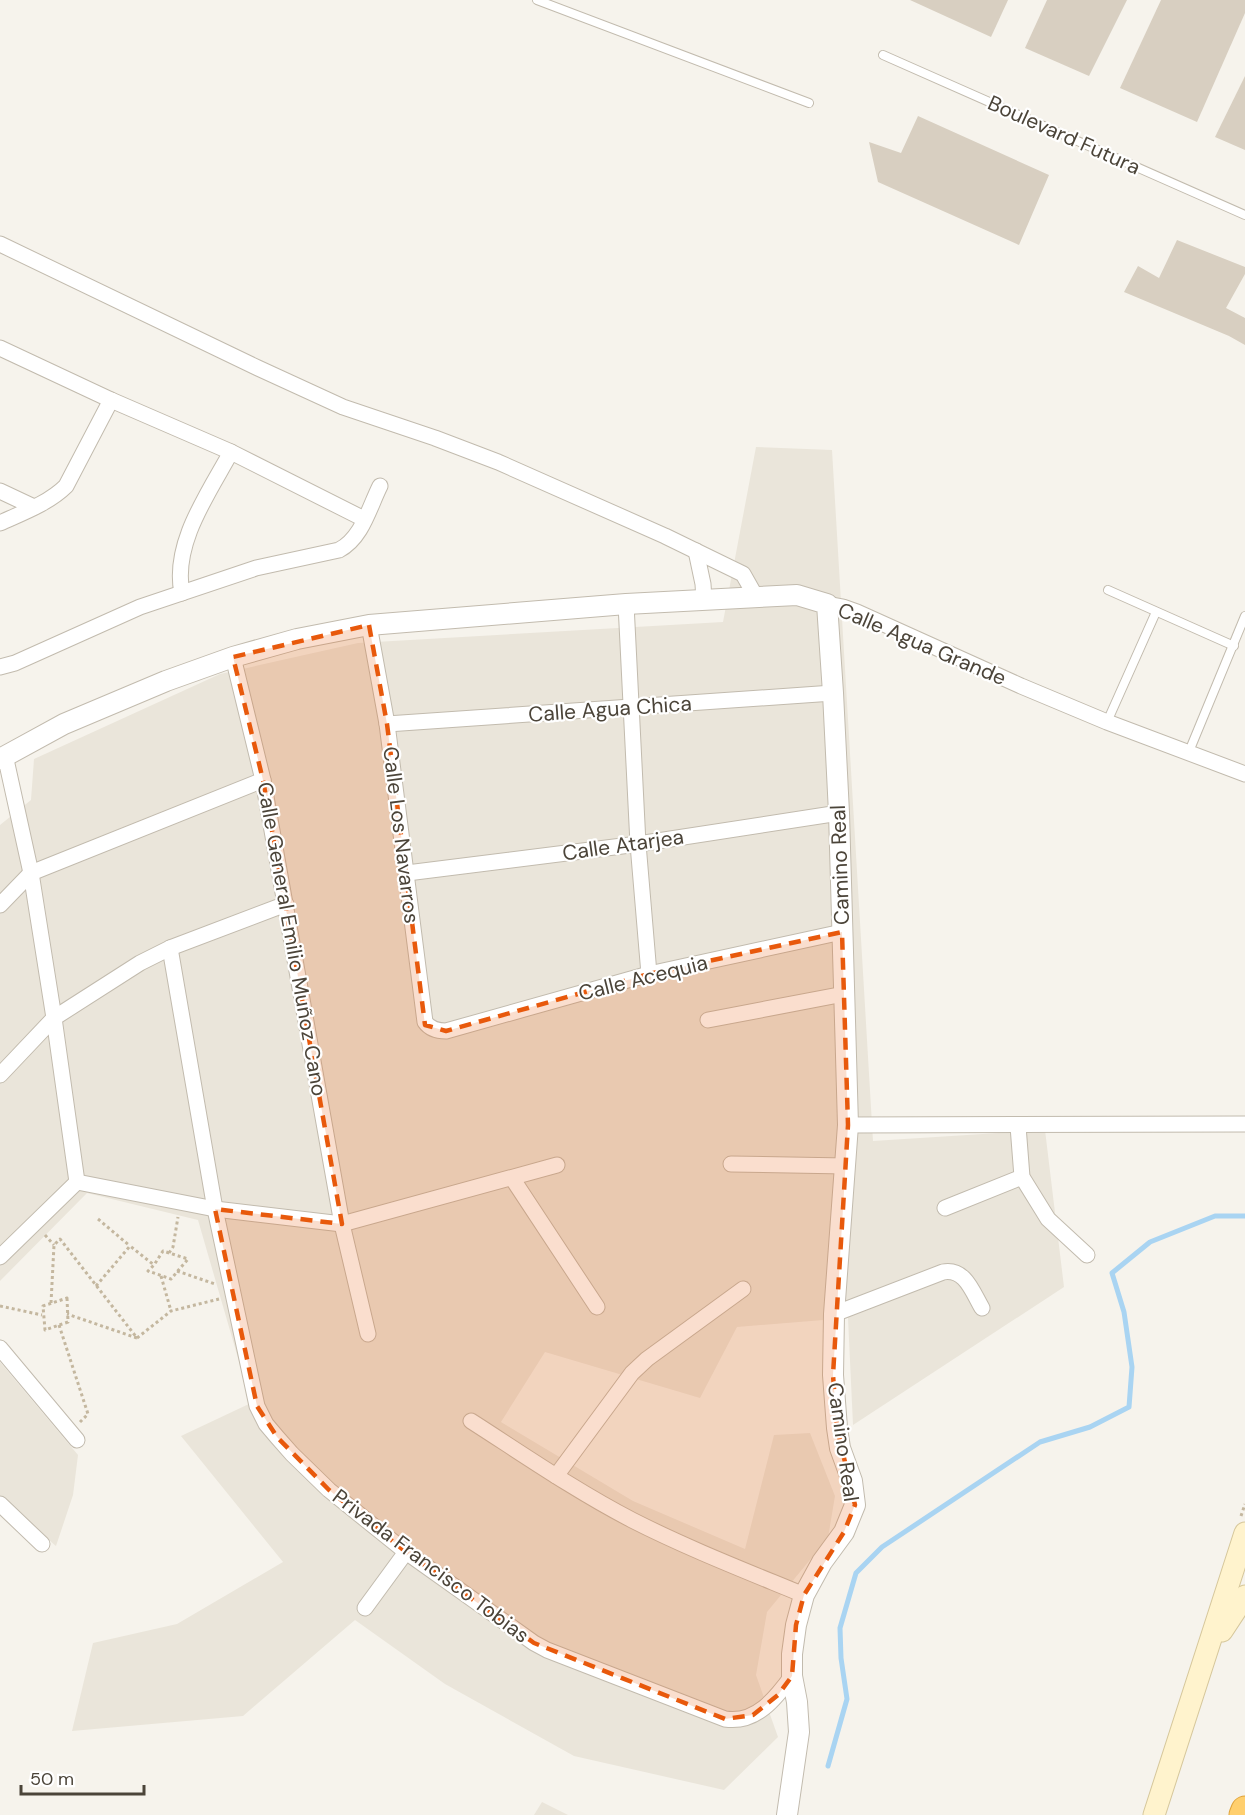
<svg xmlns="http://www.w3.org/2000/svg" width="1245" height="1815" font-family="'DM Sans',sans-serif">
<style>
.residential{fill:#eae5da}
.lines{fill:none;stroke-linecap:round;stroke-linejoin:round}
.stream{stroke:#a9d4f2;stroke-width:5}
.building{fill:#d8cfc1}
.service-casing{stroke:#c2bbae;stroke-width:10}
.minor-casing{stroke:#c2bbae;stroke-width:17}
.tertiary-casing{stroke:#c2bbae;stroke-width:22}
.secondary-casing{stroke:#d6c79b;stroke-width:23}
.motorway-casing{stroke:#e0a43c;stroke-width:29}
.path{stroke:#c4b79f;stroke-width:3;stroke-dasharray:3 3;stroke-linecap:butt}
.service{stroke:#fff;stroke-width:8}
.minor{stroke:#fff;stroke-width:15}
.tertiary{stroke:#fff;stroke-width:20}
.secondary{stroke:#fff3cd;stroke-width:21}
.motorway{stroke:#ffcf6e;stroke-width:27}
.marked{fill:#e8590c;fill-opacity:0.2;stroke:#e8590c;stroke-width:4.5;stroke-dasharray:12 8;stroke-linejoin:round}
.labels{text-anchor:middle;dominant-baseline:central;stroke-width:4.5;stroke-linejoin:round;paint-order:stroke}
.street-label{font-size:21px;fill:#4b4439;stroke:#fff}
</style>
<rect width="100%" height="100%" fill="#f6f3ec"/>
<!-- residential -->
<g class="residential">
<path d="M756,447L832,450L873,1141L1045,1130L1064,1287L853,1425L848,1318L737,1327L700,1398L545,1352L501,1422L633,1501L745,1549L774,1435L810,1433L835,1496L828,1538L767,1612L756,1675L778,1737L724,1790L574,1756L445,1684L355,1620L243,1716L72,1731L93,1643L177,1624L283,1562L181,1436L251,1403L198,1220L87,1193L0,1281V825L31,800L34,759L220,674L358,643L723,622Z"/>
<path d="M0,1362L78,1455L73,1495L56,1546L0,1498Z"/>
<path d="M542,1802L568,1815H534Z"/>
</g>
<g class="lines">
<!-- stream -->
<path class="stream" d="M828,1766L847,1699L841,1658L840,1628L856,1573L882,1547L1040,1442L1090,1427L1129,1407L1132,1367L1124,1312L1112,1273L1150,1242L1215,1216H1245"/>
</g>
<!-- building -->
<g class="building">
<path d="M910,0H1008L991,37Z"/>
<path d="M1047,0H1127L1089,76L1025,48Z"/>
<path d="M1161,0H1245V13L1197,122L1120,88Z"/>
<path d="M1245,76V150L1215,137Z"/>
<path d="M918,116L1049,175L1019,245L878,182L869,142L901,153Z"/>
<path d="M1177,240L1245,267V274L1226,308L1245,318V345L1229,336L1124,292L1138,266L1159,278Z"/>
</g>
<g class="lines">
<defs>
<g id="service">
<path d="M537,0L809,103"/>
<path d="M883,55L1245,215"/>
<path d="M1108,590L1234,646"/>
<path d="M1107,722L1156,612"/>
<path d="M1188,754L1245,616"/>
</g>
<g id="minor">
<path d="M0,244L258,368L343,407L435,438L498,462L665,536L743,574L756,597"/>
<path d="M0,348L111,400L231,452L364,519"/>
<path d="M0,491L34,507"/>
<path d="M0,523C22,513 49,503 66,486L111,400"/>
<path d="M696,551L703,584L704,600"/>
<path d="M182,593C172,544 208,494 231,452"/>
<path d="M626,604L638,844L649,974"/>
<path d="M827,604L843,607L857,612L1021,686L1107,722L1245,774"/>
<path d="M369,625L387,724L425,1022C430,1029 437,1031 446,1031L649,974L842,932"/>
<path d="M233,657L263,780L342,1224L368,1334"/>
<path d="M0,667L15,663L140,607L256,568L339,550C362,538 369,508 380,486"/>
<path d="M387,724L833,693"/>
<path d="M5,755L31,873L54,1018L77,1182"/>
<path d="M407,873L638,844L839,813"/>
<path d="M0,905L31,873L263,780"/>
<path d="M170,948L215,1209L257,1406L266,1424L277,1437L292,1454L329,1490L406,1552L534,1643L547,1650L725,1719C756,1724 776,1698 792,1676"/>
<path d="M708,1020L844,994"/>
<path d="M0,1075L54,1018L140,963L170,948L286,904"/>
<path d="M848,1125L1245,1124"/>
<path d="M1018,1126L1022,1177L1048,1219L1087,1255"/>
<path d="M731,1164L846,1166"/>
<path d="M512,1178L597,1307"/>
<path d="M77,1182L215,1209L342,1224L557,1165"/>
<path d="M945,1208L1022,1177"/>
<path d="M0,1257L77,1182"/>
<path d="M834,1314L943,1272C965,1268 972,1291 982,1308"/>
<path d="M0,1348L77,1440"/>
<path d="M471,1421C524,1455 576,1491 632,1520C687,1548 746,1571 804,1595"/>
<path d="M556,1476L632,1373L647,1359L743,1289"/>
<path d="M0,1504L42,1544"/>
<path d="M365,1608L406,1552"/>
</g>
<path id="tertiary" d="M0,759L64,724L166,681L233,657L297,639L369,625L626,604L797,595L827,604L833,693L839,813L848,1125L834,1314L833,1375L837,1428L840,1448L852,1481L855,1505L844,1532L822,1562L804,1595L796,1625L792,1654V1676L797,1702L799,1732L787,1815"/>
<g id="secondary">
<path d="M1222,1631L1245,1596"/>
<path d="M1154,1815L1245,1533"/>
</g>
<path id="motorway" d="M1243,1815L1245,1810"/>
</defs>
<!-- service casing -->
<use href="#service" class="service-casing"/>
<!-- minor casing -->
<use href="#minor" class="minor-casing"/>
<!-- tertiary casing -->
<use href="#tertiary" class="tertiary-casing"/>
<!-- secondary casing -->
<use href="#secondary" class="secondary-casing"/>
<!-- motorway casing -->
<use href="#motorway" class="motorway-casing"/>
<!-- path -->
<g class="path">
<path d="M98,1219L130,1246"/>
<path d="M45,1235L54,1245"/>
<path d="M169,1253L173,1247L178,1217"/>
<path d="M177,1271L215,1284"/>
<path d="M161,1276L171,1311"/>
<path d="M96,1286L130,1246L154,1265L148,1271L171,1279L188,1259L163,1251L154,1265"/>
<path d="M67,1298L68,1322L45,1330L43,1306Z"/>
<path d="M51,1303L54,1245L60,1239L137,1338L67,1314"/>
<path d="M0,1306L42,1315"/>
<path d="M59,1325L88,1414L80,1422"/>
<path d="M137,1338L171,1311L219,1299"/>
<path d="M1241,1516L1245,1504"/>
</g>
<!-- service -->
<use href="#service" class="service"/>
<!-- minor -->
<use href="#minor" class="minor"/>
<!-- tertiary -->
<use href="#tertiary" class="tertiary"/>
<!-- secondary -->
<use href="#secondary" class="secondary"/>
<!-- motorway -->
<use href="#motorway" class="motorway"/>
</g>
<!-- marked area -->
<path class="marked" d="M369,625L387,724L425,1025L446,1031L649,974L842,932L848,1125L833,1375L837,1428L855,1505L844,1532L804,1595L796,1625L792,1676L778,1695L753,1715L725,1719L534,1643L406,1552L329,1490L277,1437L257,1406L215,1209L342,1224L263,780L233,657Z"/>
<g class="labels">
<!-- street labels -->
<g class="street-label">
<text transform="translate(1064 135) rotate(24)">Boulevard Futura</text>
<text transform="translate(922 644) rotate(23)">Calle Agua Grande</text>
<text transform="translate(610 709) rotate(-4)">Calle Agua Chica</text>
<text transform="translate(401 835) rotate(83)">Calle Los Navarros</text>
<text transform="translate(623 845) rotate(-8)">Calle Atarjea</text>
<text transform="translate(840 865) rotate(-92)">Camino Real</text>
<text transform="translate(292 939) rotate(80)">Calle General Emilio Muñoz Cano</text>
<text transform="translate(643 978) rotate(-14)">Calle Acequia</text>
<text transform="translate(843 1442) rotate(82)">Camino Real</text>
<text transform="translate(431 1566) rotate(37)">Privada Francisco Tobias</text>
</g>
</g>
<!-- scale -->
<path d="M21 1785v9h123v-9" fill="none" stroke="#4b4439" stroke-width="3"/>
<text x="30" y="1785" font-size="18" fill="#4b4439" stroke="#ffffff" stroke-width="4.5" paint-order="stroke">50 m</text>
</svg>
